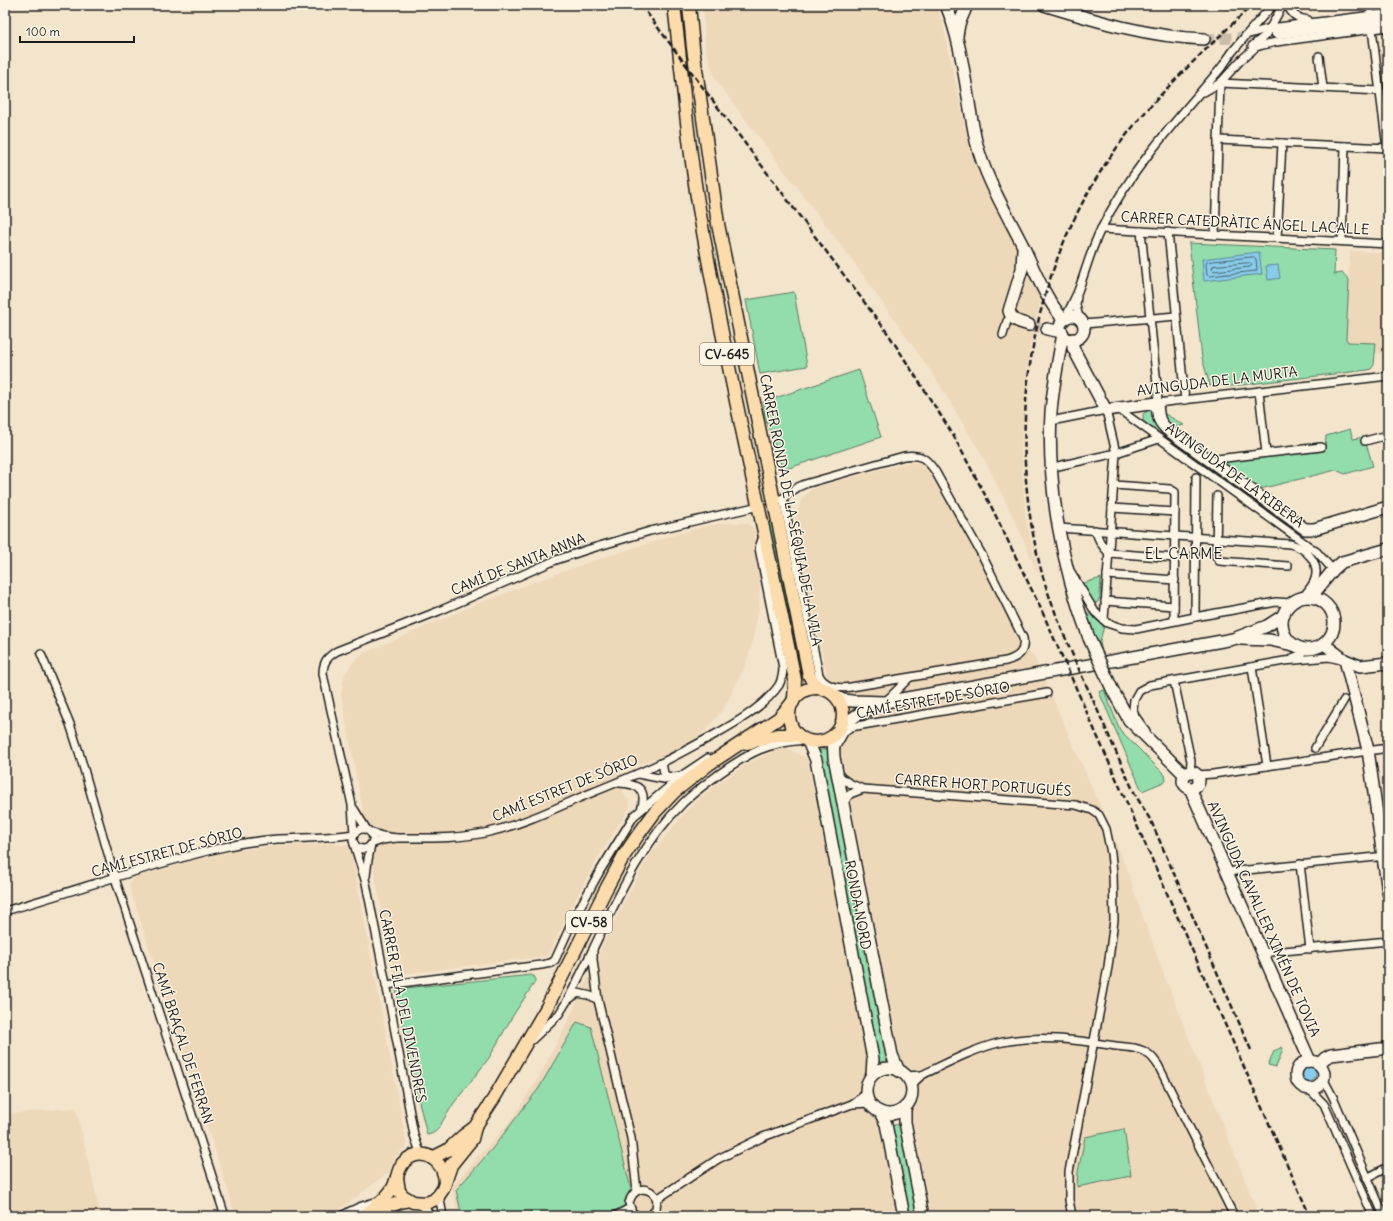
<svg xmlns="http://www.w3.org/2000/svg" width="1393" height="1221" font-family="Delius,sans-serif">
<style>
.built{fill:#edd8ba}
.green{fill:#93dcab;stroke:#587c64}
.water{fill:#89ccea;stroke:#5d8698}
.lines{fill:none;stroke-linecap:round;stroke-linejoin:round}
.shore{stroke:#48626e;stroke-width:1}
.secondary-tunnel{stroke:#c8bca9;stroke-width:11;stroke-dasharray:11 5.5;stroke-linecap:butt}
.street-casing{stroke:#1c1c1c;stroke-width:10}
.secondary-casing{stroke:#1c1c1c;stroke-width:14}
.primary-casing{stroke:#1c1c1c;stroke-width:15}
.street{stroke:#fcf5e5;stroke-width:7}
.secondary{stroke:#fcf5e5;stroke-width:11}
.primary{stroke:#fcdcac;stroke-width:12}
.rail{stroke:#1c1c1c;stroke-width:2.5;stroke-dasharray:6 3;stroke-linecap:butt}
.secondary-bridge-casing{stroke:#1c1c1c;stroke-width:14;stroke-linecap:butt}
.secondary-bridge{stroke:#fcf5e5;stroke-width:11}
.labels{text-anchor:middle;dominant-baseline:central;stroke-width:3;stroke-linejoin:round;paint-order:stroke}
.shield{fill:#fcf5e5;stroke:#5f5d58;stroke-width:1}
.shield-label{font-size:13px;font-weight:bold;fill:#1c1c1c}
.street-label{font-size:14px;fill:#1c1c1c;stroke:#fcf5e5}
.neighbourhood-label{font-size:15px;letter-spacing:1px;fill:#1c1c1c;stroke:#fcf5e5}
</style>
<rect width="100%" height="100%" fill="#f3e4cc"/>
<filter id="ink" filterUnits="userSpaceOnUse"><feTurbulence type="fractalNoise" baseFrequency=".025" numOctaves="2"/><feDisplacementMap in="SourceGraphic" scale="8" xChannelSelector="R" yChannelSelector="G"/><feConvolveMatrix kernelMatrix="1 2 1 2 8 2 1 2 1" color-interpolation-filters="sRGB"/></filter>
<g filter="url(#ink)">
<!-- built -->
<g class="built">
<path d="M703,5H935L942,20L966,132L1020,254L1041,296L1030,345L1025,391L1021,450L1025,515L1039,576L1015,521L985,460L935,377L850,257L715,79L705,47Z"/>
<path d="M1350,251L1388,253V354L1375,353L1376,344L1348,342L1346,339Z"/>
<path d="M910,462L924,464L939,488L980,562L1021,646L1034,656L1101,808L1129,875L1141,912L1166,980L1259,1216H931L840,748L827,675L805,571L796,517L800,503L804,497L812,489L819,486Z"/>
<path d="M723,523H747L753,528L757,545L760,572L759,608L751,647L745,666L724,708L706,730L697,737L677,750L621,772L624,795L629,800L630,807L597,859L575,900L549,954L546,956L394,975L341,694L345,674L353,662L362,654L475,605L542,579L587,563L677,534L702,527Z"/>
<path d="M786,746L792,751L807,758L871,1069L864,1079L861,1088L862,1101L866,1109L871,1116L881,1122L900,1216H458L452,1186L510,1122L540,1075L567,1023L611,927L646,861L685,812L702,796L720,782L750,762Z"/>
<path d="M332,843L348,846L351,851L407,1146L394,1158L391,1164L389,1172L331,1216H236L129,885L130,882L136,877L187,862L233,851L276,846Z"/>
<path d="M76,1108L101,1216H5V1114Z"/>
</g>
<!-- green -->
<g class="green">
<path d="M1189,243L1335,250L1334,274L1343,273L1349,280L1346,339L1348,342L1376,343L1374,365L1371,369L1368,370L1224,387L1223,385L1210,386L1202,358Z"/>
<path d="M794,292L807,366L760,374L746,300Z"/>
<path d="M859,370L881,437L783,470L765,417L763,402Z"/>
<path d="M1153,407L1184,425L1156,433L1143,421V414Z"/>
<path d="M1350,429L1353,439L1364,437L1373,466L1345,474L1336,470L1260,489L1221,462L1325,451L1326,436Z"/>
<path d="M774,521L802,660L795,662L767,523Z"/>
<path d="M1101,578L1100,597L1098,602L1095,603L1091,601L1081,584Z"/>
<path d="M1083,609L1104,626L1100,641L1102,654H1101Z"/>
<path d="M1104,690L1120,730L1165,775L1166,781L1142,791L1099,692Z"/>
<path d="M828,749L891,1062L878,1064L817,751Z"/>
<path d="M531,975L535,977V982L512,1017L489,1058L454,1103L442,1122C440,1129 434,1134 427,1135L410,1064L396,989Z"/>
<path d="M577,1022L591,1027L632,1193L631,1201L626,1208L596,1216H462L456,1190L492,1149L539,1088Z"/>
<path d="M1282,1047L1283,1049L1276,1067L1268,1065L1274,1051Z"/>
<path d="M901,1124L920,1216H907L889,1126Z"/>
<path d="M1124,1129L1131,1176L1077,1187L1078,1172L1085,1137Z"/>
</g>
<!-- water -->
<g class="water">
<path d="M1259,252L1262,274L1204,281L1202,259Z"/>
<path d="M1278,265L1280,278L1268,280L1266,266Z"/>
<circle cx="1308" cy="1074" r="8"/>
</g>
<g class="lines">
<!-- shore -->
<g class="shore">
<path d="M1254,257L1256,259L1257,269L1256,271L1210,276L1207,275L1206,264L1207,262Z"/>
<path d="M1250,263L1252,265L1250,267L1214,271L1212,269L1213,266Z"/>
</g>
<!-- secondary-tunnel -->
<g class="secondary-tunnel">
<path d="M1204,39L1235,38L1277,33"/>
<path d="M1029,325L1047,329"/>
</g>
<defs>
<g id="street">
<path d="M1288,5C1291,15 1298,19 1308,20"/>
<path d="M1370,5L1371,15"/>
<path d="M1372,29L1387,148"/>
<path d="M1246,35L1270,28L1388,13"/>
<path d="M1252,46L1266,35L1283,5"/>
<path d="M1319,56L1323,88"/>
<path d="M1204,92L1220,83L1241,60L1256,47L1263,45L1276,42L1388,27"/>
<path d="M1218,140L1388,148"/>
<path d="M1101,229L1388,244"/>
<path d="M1141,231L1158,394L1157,403L1388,376"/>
<path d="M1168,232L1185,400"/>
<path d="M1215,235L1220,83L1380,91"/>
<path d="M1277,238L1282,143"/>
<path d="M1342,241L1345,146"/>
<path d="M1077,296L1076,305L1079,318"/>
<path d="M1065,319C1069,310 1074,300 1078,291C1086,270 1091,249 1101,229C1130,171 1173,124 1215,75C1222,68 1227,59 1233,51C1246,35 1259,20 1273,5"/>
<path d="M1084,324L1176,316"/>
<path d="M1003,335L1007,321L1011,317"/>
<path d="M1259,391L1266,453"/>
<path d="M1117,408L1317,552L1333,570"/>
<path d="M1051,421L1106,410L1116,453L1104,620"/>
<path d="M1365,441L1388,435"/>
<path d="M1208,460L1321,447"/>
<path d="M1058,466L1116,453L1159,439"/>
<path d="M1114,485L1170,489L1175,492L1174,621"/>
<path d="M1217,496L1216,556L1219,561L1288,566"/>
<path d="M773,501L783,498L798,487L805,484L904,456C921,454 926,458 935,471L982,555L1023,638C1025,652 1019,657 1006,661L851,687C839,689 825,687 819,675L783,498"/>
<path d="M1112,508L1175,512"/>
<path d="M1059,528L1290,544C1306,548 1320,562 1315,579C1313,586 1307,592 1302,598"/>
<path d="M1095,530C1099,540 1101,546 1109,553"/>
<path d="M1109,553L1175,558"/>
<path d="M1071,572L1095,612L1107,623L1122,628L1136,629L1195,617L1276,602L1292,603"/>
<path d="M1107,575L1175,580"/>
<path d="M1105,601L1174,606"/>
<path d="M1195,617L1196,477"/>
<path d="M41,654L70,724L79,752L115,878L225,1216"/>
<path d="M1294,657L1301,655L1306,649"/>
<path d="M1252,667L1267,766"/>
<path d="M1174,681L1191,761L1190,773"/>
<path d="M885,702L909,678"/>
<path d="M1146,731L1135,716L1133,709L1134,700L1139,691L1150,685L1284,661L1329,657L1341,660"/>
<path d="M1315,748L1344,700"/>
<path d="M834,750L845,731L851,727L1047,693"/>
<path d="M662,763L664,773L666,776L673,777"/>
<path d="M638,774L664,779L680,776"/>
<path d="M838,775L849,783L863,789L850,794L843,804"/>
<path d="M1197,775L1213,774L1388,748"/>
<path d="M619,783C638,784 648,789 641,810"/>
<path d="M863,789L1076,805L1092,810L1099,815L1106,829L1111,853L1113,873L1114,920L1108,967L1069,1172V1200L1072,1216"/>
<path d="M354,809L367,830"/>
<circle cx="363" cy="839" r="10"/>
<path d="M396,838C427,838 459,839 489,832C523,824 554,809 586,795C611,785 636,775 661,763C678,755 695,745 712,736C734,724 764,707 779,685C782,679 783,674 783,668L759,548L763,536"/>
<path d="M354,844L366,883L389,999L414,1135L421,1155"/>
<path d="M1300,864L1310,949"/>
<path d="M1227,872L1386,856"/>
<path d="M366,876L368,860L371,844L382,840L396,838L382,836L370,832"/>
<path d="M5,911C78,890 150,864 224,847C242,843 260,840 278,839C303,838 329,838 354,834L352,805L323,674C323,662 327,657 337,651L439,611L556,560L586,550L650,531L759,506"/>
<path d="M593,950V960L598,1000L631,1138L637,1191"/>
<path d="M1262,953L1388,941"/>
<path d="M386,985L541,965L551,963L555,960L574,918L600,871L634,816L684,774L708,758"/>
<path d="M568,1000L578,993L591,996L598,1000"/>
<path d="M532,1040L559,1014L567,1001C576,984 584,967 593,949C618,897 641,844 683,803C694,792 707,783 719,774C750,752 767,743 805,740"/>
<path d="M922,1075C947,1063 971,1050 998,1043C1037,1034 1077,1040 1116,1046C1126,1047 1139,1047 1148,1054C1152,1056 1155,1061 1158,1065L1234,1216"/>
<path d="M906,1076L922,1075L911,1085"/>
<path d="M1323,1078L1334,1099L1384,1216"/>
<path d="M1309,1089L1324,1104L1373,1216"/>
<path d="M866,1094L852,1104L870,1103"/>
<path d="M1367,1178L1388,1167"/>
<path d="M439,1195L443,1216"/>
<path d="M657,1199L718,1159L763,1137L852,1104"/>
<path d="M418,1204L425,1208L431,1216"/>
<path d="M342,1216C354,1208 366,1204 380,1201"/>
<path d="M615,1216L630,1208"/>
<path d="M637,1216L632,1212L629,1203C633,1187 649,1184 657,1199L656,1209L650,1216"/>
</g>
<g id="secondary">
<path d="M946,5C964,48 966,96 976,141C985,178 1006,212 1023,246C1035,271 1045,299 1064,320"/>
<path d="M1044,5C1096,21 1149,37 1204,39"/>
<path d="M1277,33L1388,19"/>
<path d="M957,36L959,24L967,5"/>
<path d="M1023,249L1022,269L1009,311C1012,321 1020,322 1029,325"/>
<circle cx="1072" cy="328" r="12"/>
<path d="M1047,329L1062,332"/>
<path d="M1063,334C1058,360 1053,386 1051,412C1047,488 1062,567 1089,638"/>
<path d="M1073,339V348L1106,410L1157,403C1158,417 1158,422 1169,431L1305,529H1314L1388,507"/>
<circle cx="1308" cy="623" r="26"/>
<path d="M1311,597L1333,570L1342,562L1388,549"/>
<path d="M1240,639L1270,640L1293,645"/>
<path d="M1324,644L1345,660L1360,666L1388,663"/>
<path d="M1345,660L1368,750L1388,892"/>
<path d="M1113,691L1129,720L1185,775"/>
<path d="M834,695L843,700L852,701L885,702L1233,639L1267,626L1284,615"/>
<path d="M840,727L857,715L882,704"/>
<path d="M833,737L834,757L892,1055L899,1071"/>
<path d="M808,741L816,760L873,1059L872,1075"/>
<circle cx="1191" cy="780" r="8"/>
<path d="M1190,788L1310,1061"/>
<circle cx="1310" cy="1075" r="14"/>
<path d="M1319,1064L1325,1058L1331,1055L1388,1048"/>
<circle cx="889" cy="1091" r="23"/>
<path d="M905,1107V1122L923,1216"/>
<path d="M880,1112L886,1124L904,1216"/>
</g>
<g id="primary">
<path d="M674,5C682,71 687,138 698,203C725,363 763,521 795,680L794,699"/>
<path d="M689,5L693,48L718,224L809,675L816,688"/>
<circle cx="816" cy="715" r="27"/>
<path d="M747,743L778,735H798"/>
<path d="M432,1158L448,1150L463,1136L475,1127"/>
<path d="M397,1178L399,1191L403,1196L413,1202L426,1203L434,1200L439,1195L443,1189L451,1165L472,1139L475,1127L494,1098L547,1007L604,893L623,857L638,835L655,812L674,792L709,764L779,718L793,702"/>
<path d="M377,1215C387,1208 396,1202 409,1200"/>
<path d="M364,1216C374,1207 386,1200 393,1188C398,1179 397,1167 406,1160C424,1146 444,1161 445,1182"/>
</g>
</defs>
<!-- street casing -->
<use href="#street" class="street-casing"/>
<!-- secondary casing -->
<use href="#secondary" class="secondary-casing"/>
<!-- primary casing -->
<use href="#primary" class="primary-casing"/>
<!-- street -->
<use href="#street" class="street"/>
<!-- secondary -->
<use href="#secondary" class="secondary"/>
<!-- primary -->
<use href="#primary" class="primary"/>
<!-- rail -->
<g class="rail">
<path d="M641,5L889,335L952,433L991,506L1041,609L1310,1216"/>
<path d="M1251,1050L1151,821L1136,796L1127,777C1112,743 1097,708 1081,674C1067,642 1053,610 1043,577C1001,427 1031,255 1128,133C1165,86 1210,46 1252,5"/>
</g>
<defs>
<path id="secondary-bridge" d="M1089,638L1113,691"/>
</defs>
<!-- secondary-bridge casing -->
<use href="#secondary-bridge" class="secondary-bridge-casing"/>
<!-- secondary-bridge -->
<use href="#secondary-bridge" class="secondary-bridge"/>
</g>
</g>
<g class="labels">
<!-- shield labels -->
<g class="shield">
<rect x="700" y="343" width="54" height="22" rx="3"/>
<rect x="566" y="911" width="46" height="22" rx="3"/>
</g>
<g class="shield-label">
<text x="727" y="354">CV-645</text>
<text x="589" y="922">CV-58</text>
</g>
<!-- street labels -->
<g class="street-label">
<text transform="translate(1245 223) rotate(3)">CARRER CATEDRÀTIC ÁNGEL LACALLE</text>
<text transform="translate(1217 381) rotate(-7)">AVINGUDA DE LA MURTA</text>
<text transform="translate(1235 475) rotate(36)">AVINGUDA DE LA RIBERA</text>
<text transform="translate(791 510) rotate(79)">CARRER RONDA DE LA SÉQUIA DE LA VILA</text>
<text transform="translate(518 564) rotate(-22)">CAMÍ DE SANTA ANNA</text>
<text transform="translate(933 700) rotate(-10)">CAMÍ ESTRET DE SÓRIO</text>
<text transform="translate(983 785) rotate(4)">CARRER HORT PORTUGUÉS</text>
<text transform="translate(565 788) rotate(-22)">CAMÍ ESTRET DE SÓRIO</text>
<text transform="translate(167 852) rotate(-15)">CAMÍ ESTRET DE SÓRIO</text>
<text transform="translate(858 905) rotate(79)">RONDA NORD</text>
<text transform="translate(1264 919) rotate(66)">AVINGUDA CAVALLER XIMÉN DE TOVIA</text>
<text transform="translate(403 1006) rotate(79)">CARRER FILA DEL DIVENDRES</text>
<text transform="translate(183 1043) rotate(72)">CAMÍ BRAÇAL DE FERRAN</text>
</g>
<!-- neighbourhood labels -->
<g class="neighbourhood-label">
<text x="1184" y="553">EL CARME</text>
</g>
</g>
<!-- margin -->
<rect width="1393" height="1221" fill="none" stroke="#fcf5e5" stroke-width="20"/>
<rect x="10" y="10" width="1373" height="1201" fill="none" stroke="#1c1c1c" stroke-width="1.5" filter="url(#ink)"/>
<!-- scale -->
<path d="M20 36v6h114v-6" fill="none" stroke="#1c1c1c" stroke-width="2"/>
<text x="26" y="36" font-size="12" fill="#1c1c1c" stroke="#fcf5e5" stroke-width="3" paint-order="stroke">100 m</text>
</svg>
